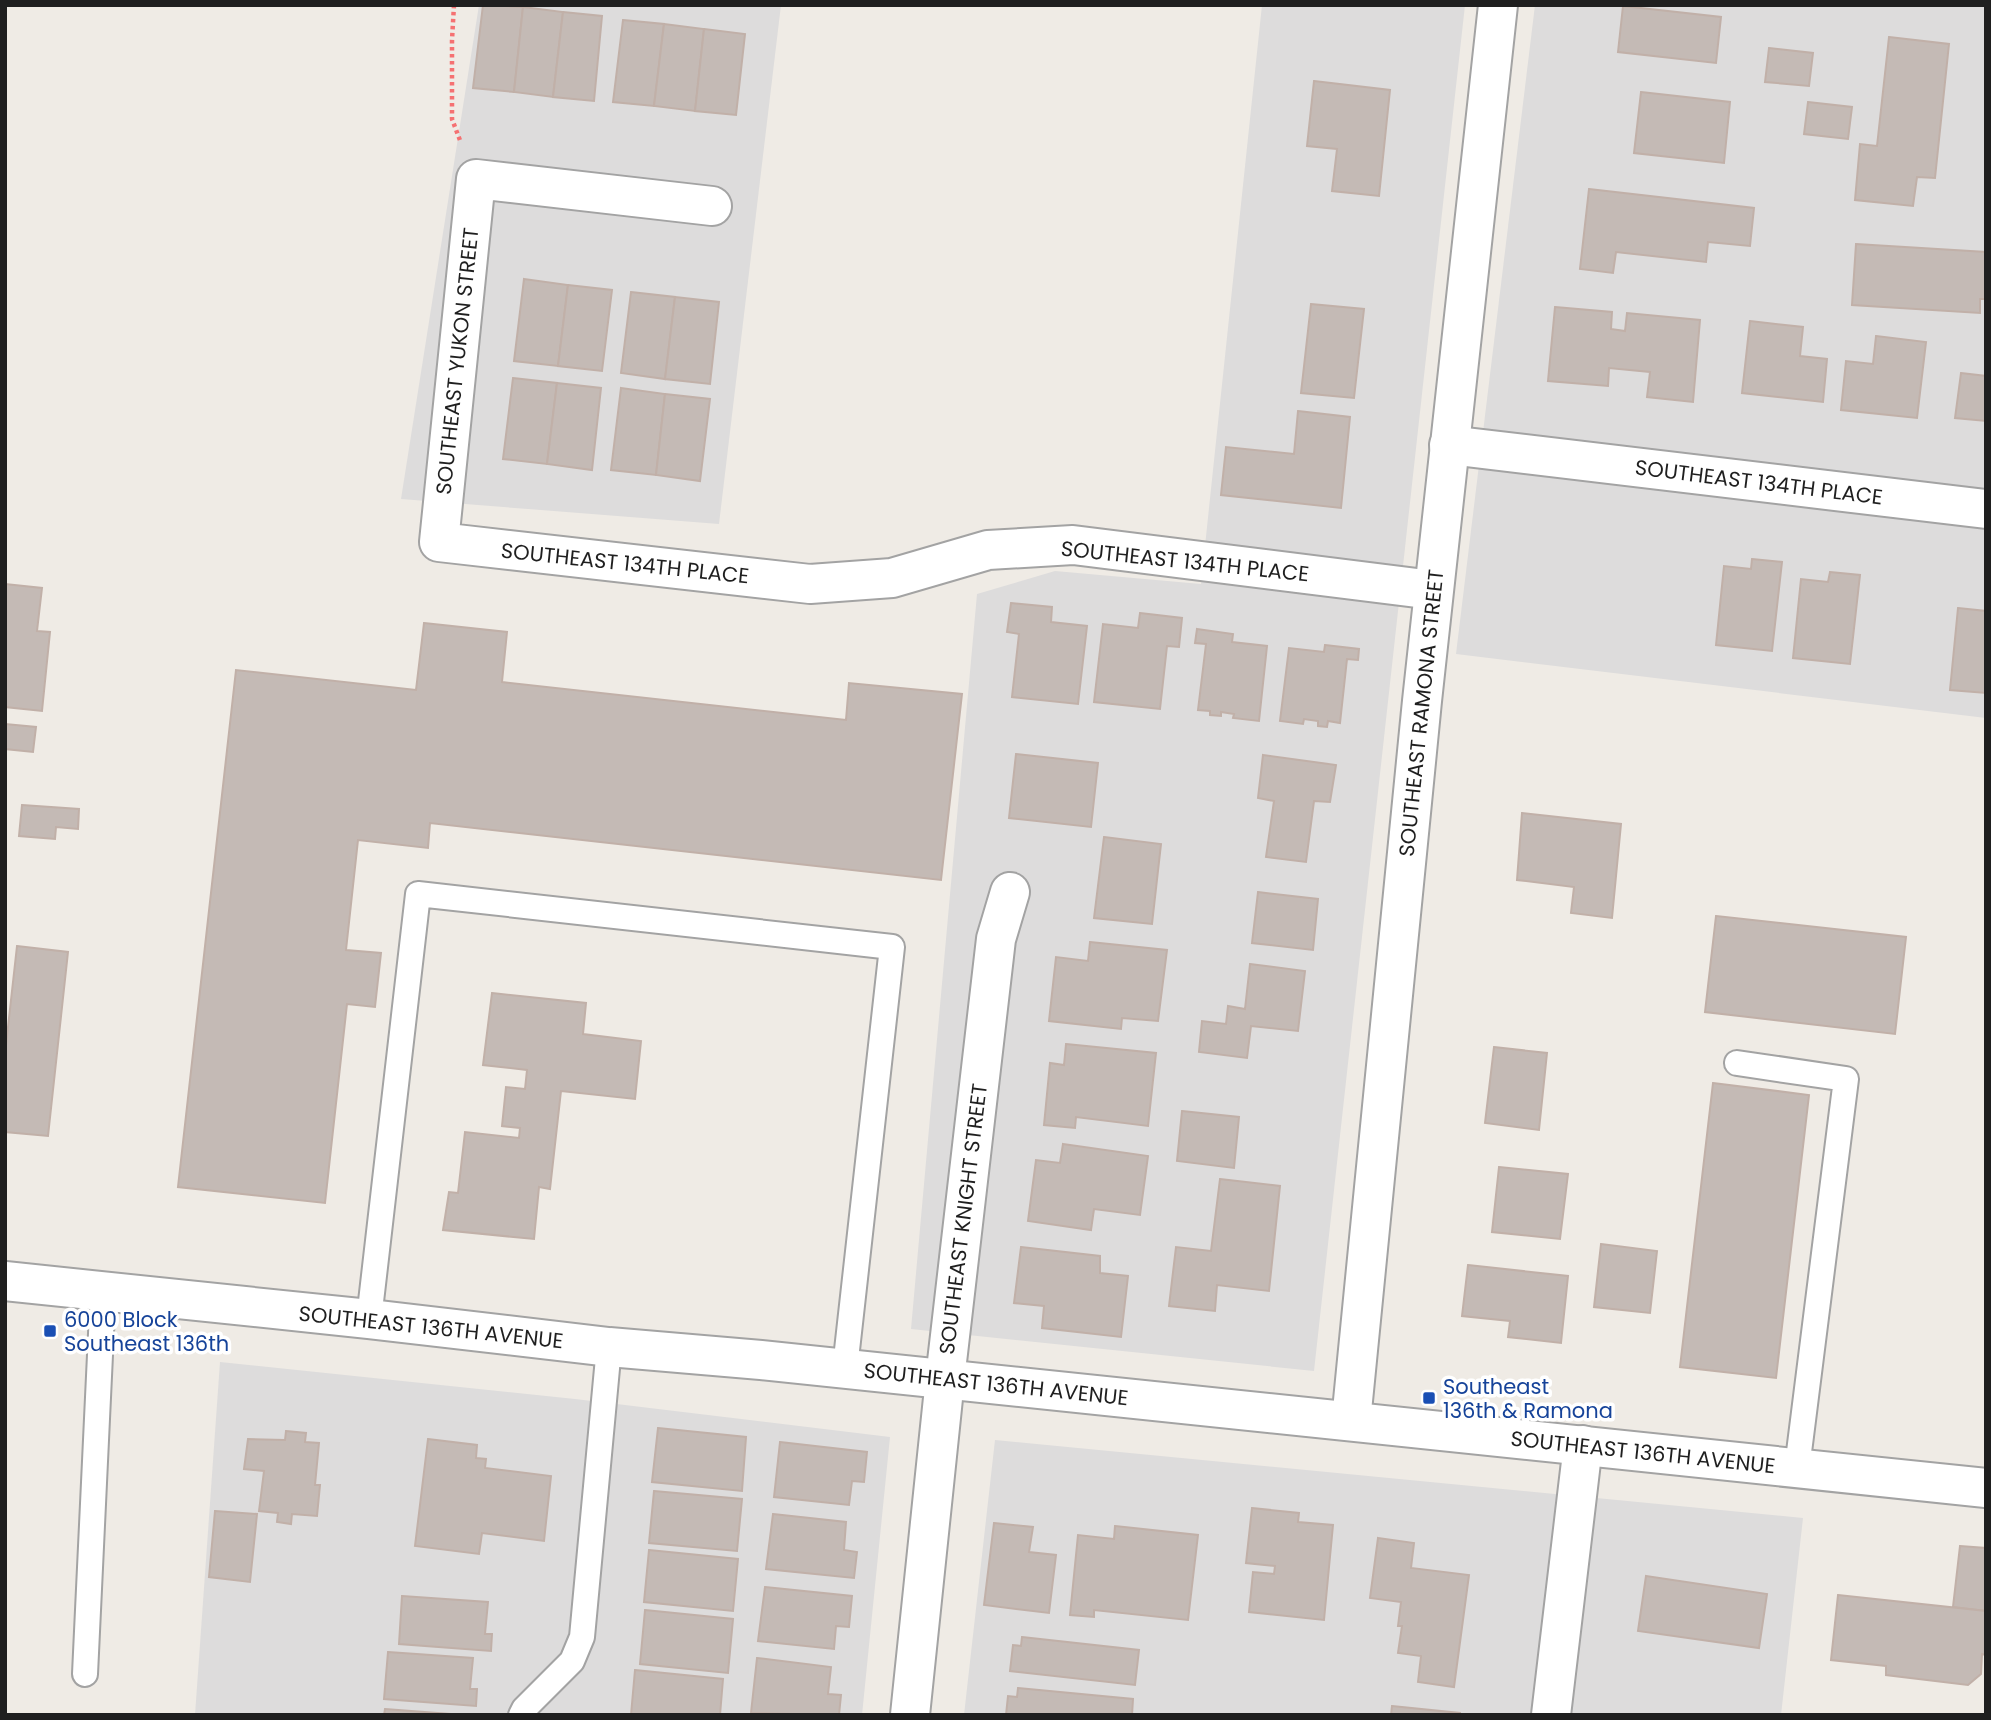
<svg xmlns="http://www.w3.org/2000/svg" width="1991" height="1720" font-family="Poppins,sans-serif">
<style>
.residential{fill:#dddcdc}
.building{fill:#c4bab5;stroke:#c1b0a8;stroke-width:2}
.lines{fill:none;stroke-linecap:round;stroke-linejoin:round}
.service-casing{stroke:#a3a3a3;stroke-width:28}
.minor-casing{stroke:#a3a3a3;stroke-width:42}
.tertiary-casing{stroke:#a3a3a3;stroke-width:42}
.path{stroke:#f57172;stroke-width:4.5;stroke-dasharray:3.5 3.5;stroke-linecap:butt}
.service{stroke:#fff;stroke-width:24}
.minor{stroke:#fff;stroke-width:38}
.tertiary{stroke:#fff;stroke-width:38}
.transit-dot{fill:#1a4fb4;stroke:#fff;stroke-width:2.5}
.labels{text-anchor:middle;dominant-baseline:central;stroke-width:7;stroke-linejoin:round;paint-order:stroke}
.street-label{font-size:21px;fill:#1f1f1f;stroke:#fff}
.transit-label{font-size:21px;fill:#164399;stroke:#fff;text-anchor:start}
</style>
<rect width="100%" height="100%" fill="#efebe5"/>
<!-- residential -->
<g class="residential">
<path d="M479,5H781L719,524L401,499Z"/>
<path d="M1262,5H1465L1314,1371L911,1329L977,594L1055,571L1201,584Z"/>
<path d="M1535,5H1986V718L1456,654Z"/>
<path d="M220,1362L575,1399L890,1437L862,1715H195Z"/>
<path d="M995,1440L1803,1518L1781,1715H964Z"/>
</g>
<!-- building -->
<g class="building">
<path d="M483,5L523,7L514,92L473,88Z"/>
<path d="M1623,6L1721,17L1716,63L1618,52Z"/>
<path d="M523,7L563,12L553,97L514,92Z"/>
<path d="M563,12L602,16L594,101L553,97Z"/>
<path d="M623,20L664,24L654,106L613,102Z"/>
<path d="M664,24L704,29L695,111L654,106Z"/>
<path d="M704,29L745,34L736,115L695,111Z"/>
<path d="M1889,37L1949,44L1935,178L1917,177L1913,206L1855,200L1860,144L1877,146Z"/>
<path d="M1769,48L1813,53L1809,86L1765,82Z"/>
<path d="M1314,81L1390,90L1379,196L1332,191L1337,149L1307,146Z"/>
<path d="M1641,92L1730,102L1724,163L1634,153Z"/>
<path d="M1808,102L1852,107L1848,139L1804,134Z"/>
<path d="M1589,189L1754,208L1750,246L1708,242L1706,262L1616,252L1613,273L1580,269Z"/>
<path d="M1856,244L1986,252V299H1980V313L1852,305Z"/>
<path d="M524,279L568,285L558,366L514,361Z"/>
<path d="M568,285L612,290L602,371L558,366Z"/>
<path d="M631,292L675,297L665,379L621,373Z"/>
<path d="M675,297L719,302L710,384L665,379Z"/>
<path d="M1311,304L1364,309L1354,398L1301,393Z"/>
<path d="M1555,307L1612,312L1611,329L1625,331L1627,313L1700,320L1693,402L1647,397L1650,372L1609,368L1608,386L1548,381Z"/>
<path d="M1750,321L1803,327L1800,356L1827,359L1823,402L1742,393Z"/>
<path d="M1876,336L1926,342L1917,418L1841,410L1846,361L1873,364Z"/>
<path d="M1961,373L1986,376V421L1955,418Z"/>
<path d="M513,378L557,383L547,464L503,459Z"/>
<path d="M557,383L601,388L592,470L547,464Z"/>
<path d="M621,388L665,394L656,475L611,470Z"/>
<path d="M665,394L710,399L700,481L656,475Z"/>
<path d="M1298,411L1350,417L1341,508L1221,495L1226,447L1294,454Z"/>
<path d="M1752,559L1782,562L1772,651L1716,645L1724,566L1751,569Z"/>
<path d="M1830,572L1860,575L1850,664L1793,658L1801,579L1828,582Z"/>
<path d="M5,584L42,588L37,631L50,632L42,711L5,707Z"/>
<path d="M1011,603L1052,607L1051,622L1087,626L1078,704L1012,697L1019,634L1007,632Z"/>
<path d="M1958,608L1986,611V693L1950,690Z"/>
<path d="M1140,613L1182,618L1179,647L1167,646L1160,709L1094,702L1103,624L1138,628Z"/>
<path d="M424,623L507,632L502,682L846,720L849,683L962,694L941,880L430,823L428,848L358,840L346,950L381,953L375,1007L347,1004L325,1203L178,1187L236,670L416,690Z"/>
<path d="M1197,629L1233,634L1232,642L1267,646L1259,721L1233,718L1234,714L1221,712V716L1210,715V711L1198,710L1206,644L1195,643Z"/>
<path d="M1325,645L1359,649L1358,660L1347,659L1340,723L1328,721L1327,727L1318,726V721L1304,719L1303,724L1280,721L1289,648L1324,652Z"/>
<path d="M5,724L36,727L33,752L5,749Z"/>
<path d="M1016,754L1098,763L1091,827L1009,818Z"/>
<path d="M1263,755L1336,765L1330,802L1314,801L1306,862L1266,857L1274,801L1258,798Z"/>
<path d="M22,805L79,809L78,829L56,827L55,839L19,836Z"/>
<path d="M1522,813L1621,824L1612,918L1571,913L1574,887L1517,880Z"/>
<path d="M1104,837L1161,844L1152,924L1094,918Z"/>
<path d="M1258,892L1318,899L1313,950L1252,943Z"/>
<path d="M1716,916L1906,937L1895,1034L1705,1012Z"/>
<path d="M1090,942L1167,950L1158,1021L1122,1018L1121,1029L1049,1021L1056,957L1088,961Z"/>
<path d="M17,946L68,952L48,1136L5,1132V1054Z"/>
<path d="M1250,964L1305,971L1298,1031L1251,1026L1247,1058L1199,1052L1202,1021L1226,1024L1228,1006L1245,1009Z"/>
<path d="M492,993L586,1003L583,1034L641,1041L635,1099L561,1091L550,1189L539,1187L534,1239L443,1230L449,1192L458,1193L465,1132L519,1138L520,1128L502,1126L506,1087L525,1089L527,1070L483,1065Z"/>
<path d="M1066,1044L1156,1053L1148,1126L1076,1117L1075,1128L1044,1125L1050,1063L1064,1065Z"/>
<path d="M1494,1047L1547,1053L1539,1130L1485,1123Z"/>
<path d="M1713,1083L1809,1095L1776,1378L1680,1367Z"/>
<path d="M1182,1111L1239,1117L1234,1168L1177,1161Z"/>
<path d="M1063,1144L1148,1156L1140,1215L1094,1209L1091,1230L1028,1221L1036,1160L1060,1163Z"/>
<path d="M1499,1167L1568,1174L1560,1239L1492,1232Z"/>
<path d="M1220,1179L1280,1186L1269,1291L1217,1285L1215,1311L1169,1306L1176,1247L1211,1251Z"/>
<path d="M1601,1244L1657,1251L1650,1313L1594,1307Z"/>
<path d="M1021,1247L1100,1256V1273L1128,1276L1121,1337L1042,1328L1044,1306L1014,1303Z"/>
<path d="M1468,1265L1568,1276L1561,1343L1508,1337L1510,1321L1462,1316Z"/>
<path d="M658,1428L746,1437L742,1491L652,1482Z"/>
<path d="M286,1431L306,1433L305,1442L319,1443L315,1485H320L317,1516L292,1514L291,1524L277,1522L278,1513L259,1511L264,1471L244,1469L248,1439L285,1440Z"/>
<path d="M428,1439L477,1445L476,1458L486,1459L485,1468L551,1476L544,1541L482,1533L479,1554L415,1546Z"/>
<path d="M780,1442L867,1452L864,1482L852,1481L849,1505L774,1497Z"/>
<path d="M654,1491L742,1499L737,1551L649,1543Z"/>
<path d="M1252,1508L1299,1513L1298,1522L1333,1525L1324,1620L1249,1612L1253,1572L1274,1574L1275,1566L1246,1563Z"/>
<path d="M215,1511L257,1514L250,1582L209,1577Z"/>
<path d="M773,1514L846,1522L844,1550L857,1552L854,1578L766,1569Z"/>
<path d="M994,1523L1033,1527L1029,1552L1056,1555L1049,1613L984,1605Z"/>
<path d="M1115,1526L1198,1535L1188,1620L1094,1610V1617L1070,1615L1078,1535L1114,1539Z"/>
<path d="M1378,1538L1414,1543L1411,1568L1469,1575L1454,1687L1418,1682L1421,1656L1398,1653L1402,1626H1398L1401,1602L1370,1598Z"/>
<path d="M1960,1546L1986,1548V1611L1953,1607Z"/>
<path d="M649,1550L738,1559L733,1611L644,1602Z"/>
<path d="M1646,1576L1767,1594L1759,1648L1638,1631Z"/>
<path d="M765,1587L852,1596L849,1627L836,1626L834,1649L758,1641Z"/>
<path d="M1838,1595L1986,1611V1655L1982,1654L1981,1674L1968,1685L1886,1675V1666L1831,1660Z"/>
<path d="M402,1596L488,1602L485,1634H492L491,1651L399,1644Z"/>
<path d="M645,1610L733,1619L728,1673L640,1664Z"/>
<path d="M1022,1637L1139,1650L1135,1685L1010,1671L1013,1645L1021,1646Z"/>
<path d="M388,1652L473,1658L470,1689H477L476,1706L384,1699Z"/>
<path d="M757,1658L831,1667L828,1694L841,1695L839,1715L751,1713Z"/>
<path d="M635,1670L723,1679L720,1715H631Z"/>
<path d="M1018,1688L1133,1699L1132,1715H1006L1008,1696L1017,1697Z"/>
<path d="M1392,1706L1460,1713V1715H1391Z"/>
<path d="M385,1709L464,1715H384Z"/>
</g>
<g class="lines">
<defs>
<g id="service">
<path d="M1737,1063L1846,1079L1797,1468"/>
<path d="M369,1319L418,894L892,947L845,1368"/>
<path d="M85,1674L103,1291"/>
<path d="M521,1715L524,1709L572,1661L582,1637L609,1347"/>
</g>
<g id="minor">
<path d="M712,206L476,179L439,542L810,584L892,578L988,550L1073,545L1433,590"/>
<path d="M1449,445L1986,509"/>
<path d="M1351,1421L1422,701L1498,5"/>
<path d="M910,1715L945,1379L996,939L1010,892"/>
<path d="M1551,1715L1583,1445"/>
</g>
<path id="tertiary" d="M5,1281L369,1319L609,1347L761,1360L1986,1488"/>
</defs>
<!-- service casing -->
<use href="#service" class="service-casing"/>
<!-- minor casing -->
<use href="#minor" class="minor-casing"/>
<!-- tertiary casing -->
<use href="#tertiary" class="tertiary-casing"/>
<!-- path -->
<path class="path" d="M454,5L452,40V119L461,143"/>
<!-- service -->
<use href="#service" class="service"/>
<!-- minor -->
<use href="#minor" class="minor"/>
<!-- tertiary -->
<use href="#tertiary" class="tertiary"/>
</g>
<!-- markers -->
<g class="transit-dot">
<rect x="43" y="1324" width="14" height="14" rx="3.5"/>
<rect x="1422" y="1391" width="14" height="14" rx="3.5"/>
</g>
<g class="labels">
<!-- street labels -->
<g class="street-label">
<text transform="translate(457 361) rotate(-84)">SOUTHEAST YUKON STREET</text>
<text transform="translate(1759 482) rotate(7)">SOUTHEAST 134TH PLACE</text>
<text transform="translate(1185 561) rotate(6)">SOUTHEAST 134TH PLACE</text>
<text transform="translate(625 563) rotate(6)">SOUTHEAST 134TH PLACE</text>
<text transform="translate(1421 713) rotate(-84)">SOUTHEAST RAMONA STREET</text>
<text transform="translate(963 1219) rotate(-83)">SOUTHEAST KNIGHT STREET</text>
<text transform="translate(431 1327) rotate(6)">SOUTHEAST 136TH AVENUE</text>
<text transform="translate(996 1384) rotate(6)">SOUTHEAST 136TH AVENUE</text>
<text transform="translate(1643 1452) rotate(6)">SOUTHEAST 136TH AVENUE</text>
</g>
<!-- transit labels -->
<g class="transit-label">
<text x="64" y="1319">6000 Block<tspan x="64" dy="24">Southeast 136th</tspan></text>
<text x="1443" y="1386">Southeast<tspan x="1443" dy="24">136th &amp; Ramona</tspan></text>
</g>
</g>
<!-- border -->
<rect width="1991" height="1720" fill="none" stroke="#1f1f1f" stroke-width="14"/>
</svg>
